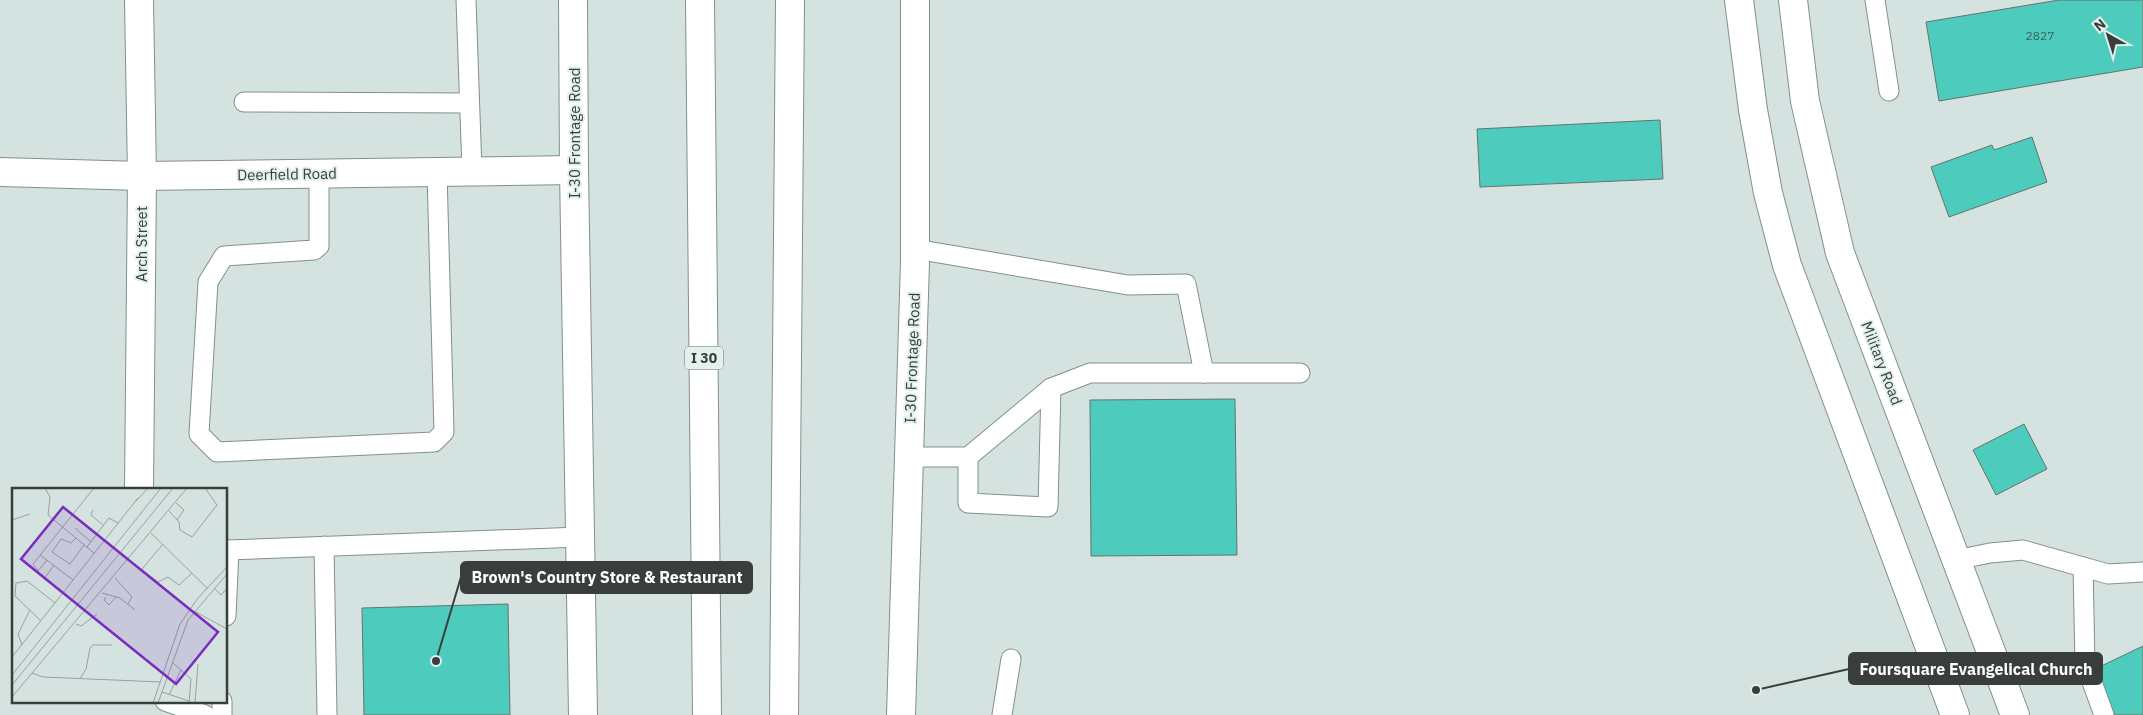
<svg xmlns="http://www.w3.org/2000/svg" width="2143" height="715" font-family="'IBM Plex Sans',sans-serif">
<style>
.building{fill:#4dcbbc;stroke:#667270}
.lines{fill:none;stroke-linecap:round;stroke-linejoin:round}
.service-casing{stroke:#838f8d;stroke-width:21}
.minor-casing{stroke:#838f8d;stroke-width:30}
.secondary-casing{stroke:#838f8d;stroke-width:30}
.primary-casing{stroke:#838f8d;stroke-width:30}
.motorway-casing{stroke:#838f8d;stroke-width:30}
.service{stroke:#fff;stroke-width:19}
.minor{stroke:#fff;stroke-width:28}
.secondary{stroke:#fff;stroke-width:28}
.primary{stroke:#fff;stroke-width:28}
.motorway{stroke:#fff;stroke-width:28}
.labels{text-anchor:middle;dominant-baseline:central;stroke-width:4;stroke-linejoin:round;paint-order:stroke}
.number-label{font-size:12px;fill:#3e615d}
.shield{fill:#e2f0ee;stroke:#6c7372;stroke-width:1}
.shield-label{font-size:14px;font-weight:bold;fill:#393e3d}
.street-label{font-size:15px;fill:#393e3d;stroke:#e2f0ee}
.inset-road{fill:none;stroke:#97a19f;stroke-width:1}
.view{fill:#7b2cbf;fill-opacity:0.15;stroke:#7b2cbf;stroke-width:2.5}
.inset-edge{fill:none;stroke:#393e3d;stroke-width:2.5}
.leader{fill:none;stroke:#393e3d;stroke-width:2}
.callout-dot{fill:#393e3d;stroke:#e2f0ee;stroke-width:2}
.callout{fill:#393e3d;stroke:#393e3d;stroke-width:2}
.callout-label{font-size:16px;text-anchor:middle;font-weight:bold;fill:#fff}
</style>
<rect width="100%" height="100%" fill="#d5e3e0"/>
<!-- building -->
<g class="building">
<path d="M2059,0H2143V67L1939,101L1926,22Z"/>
<path d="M1660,120L1663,179L1480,187L1477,129Z"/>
<path d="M2032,137L2047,182L1949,217L1931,167L1992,145L1994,150Z"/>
<path d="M1235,399L1237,555L1091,556L1090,400Z"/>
<path d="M2024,424L2047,469L1996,495L1973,450Z"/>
<path d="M508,604L510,715H364L362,608Z"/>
<path d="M2143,646V715H2115L2093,670Z"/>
</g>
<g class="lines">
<defs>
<g id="service">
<path d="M466,0L472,171"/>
<path d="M1875,0L1889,91"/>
<path d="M244,102L469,103"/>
<path d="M319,174V246L314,250L224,256L208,282L199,434L217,452L434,442L444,432L437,172"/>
<path d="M915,249L1128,285L1186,284L1204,373"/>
<path d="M909,457H968L1051,388L1090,373H1300"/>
<path d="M968,457V503L1048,507L1051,388"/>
<path d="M324,546L327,715"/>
<path d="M226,550L580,537"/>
<path d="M1956,560L1990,553L2023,550L2108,574L2143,572"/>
<path d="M2083,567L2085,663L2104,715"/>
<path d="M226,616L229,550"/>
<path d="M165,701L205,715"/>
<path d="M222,715V701"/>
<path d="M1002,715L1011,659"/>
</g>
<g id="minor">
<path d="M0,172L142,176L574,170"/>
<path d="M139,489L142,176L139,0"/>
</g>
<g id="secondary">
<path d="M573,0L574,170L583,715"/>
<path d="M901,715L915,262V0"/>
</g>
<g id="primary">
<path d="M1739,0L1753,110L1768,193L1787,265L1955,715"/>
<path d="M1793,0L1805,101L1840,253L2015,715"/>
</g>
<g id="motorway">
<path d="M700,0L707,715"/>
<path d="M784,715L790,0"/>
</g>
</defs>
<!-- service casing -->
<use href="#service" class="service-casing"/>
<!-- minor casing -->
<use href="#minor" class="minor-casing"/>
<!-- secondary casing -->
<use href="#secondary" class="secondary-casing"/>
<!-- primary casing -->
<use href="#primary" class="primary-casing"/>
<!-- motorway casing -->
<use href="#motorway" class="motorway-casing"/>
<!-- service -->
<use href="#service" class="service"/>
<!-- minor -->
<use href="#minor" class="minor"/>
<!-- secondary -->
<use href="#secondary" class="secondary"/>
<!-- primary -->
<use href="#primary" class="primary"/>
<!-- motorway -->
<use href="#motorway" class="motorway"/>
</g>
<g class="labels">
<!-- number labels -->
<g class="number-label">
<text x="2040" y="35">2827</text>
</g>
<!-- shield labels -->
<rect class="shield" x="685" y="346.5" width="38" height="23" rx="4"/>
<g class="shield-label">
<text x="704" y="358">I 30</text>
</g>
<!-- street labels -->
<g class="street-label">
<text transform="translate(574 133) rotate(-90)">I-30 Frontage Road</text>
<text transform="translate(287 174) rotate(-1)">Deerfield Road</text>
<text transform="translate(141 244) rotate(-90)">Arch Street</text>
<text transform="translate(912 358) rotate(-88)">I-30 Frontage Road</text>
<text transform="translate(1882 363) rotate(69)">Military Road</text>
</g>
</g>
<!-- overview -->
<g transform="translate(12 488)">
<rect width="215" height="215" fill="#d5e3e0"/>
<path class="inset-road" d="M33,0L38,9L36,27L82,65M124,13L136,0M164,15L172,22L165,32M81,22L79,27L91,37M157,23L167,34L168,42L180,49L205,17L193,0M0,32L18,26M63,40L79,54M139,45L195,100M64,50L59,55L49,51L40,64L58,76L72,57M75,59L97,30L106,35M28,67L61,92M117,72L146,94L156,89L167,97L180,85M42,77L32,91L21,76L82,0M130,81L151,56M25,84L35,72M103,90L120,109L116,116M202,100L209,107L215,100M90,105L108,110L123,122M94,109L92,112L97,117L104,109M182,123L215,141M29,133L3,108L4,95L15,93L43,115M64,136L69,138L85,126M10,157L6,146L18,122M0,169L126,10M160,174L179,191L177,215M20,185L31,189L149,194M0,187L149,0M68,191L74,181L78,160L81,157H100M0,197L161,0M150,204L177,213M157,207L169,182M0,209L175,0M141,215L168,136L186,110L215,79M146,215L176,132L215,86M183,215L186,176"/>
<path class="view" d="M51,19L206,144L164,196L9,71Z"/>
<rect width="215" height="215" class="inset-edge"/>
</g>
<!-- callouts -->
<path class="leader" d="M436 661L461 577M1756 690L1849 669"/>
<g class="callout-dot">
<circle cx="436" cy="661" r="5"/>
<circle cx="1756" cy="690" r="5"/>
</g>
<g class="callout">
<rect x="461" y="562" width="291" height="31" rx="5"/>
<rect x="1849" y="653" width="253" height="31" rx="5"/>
</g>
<g class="callout-label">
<text x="607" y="583">Brown's Country Store &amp; Restaurant</text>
<text x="1976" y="675">Foursquare Evangelical Church</text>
</g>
<!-- north arrow -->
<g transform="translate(2108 35) rotate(321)" stroke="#e2f0ee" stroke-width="4" paint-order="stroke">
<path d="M0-4L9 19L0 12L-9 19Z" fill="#393e3d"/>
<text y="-8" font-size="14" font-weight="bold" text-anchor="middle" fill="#393e3d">N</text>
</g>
</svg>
